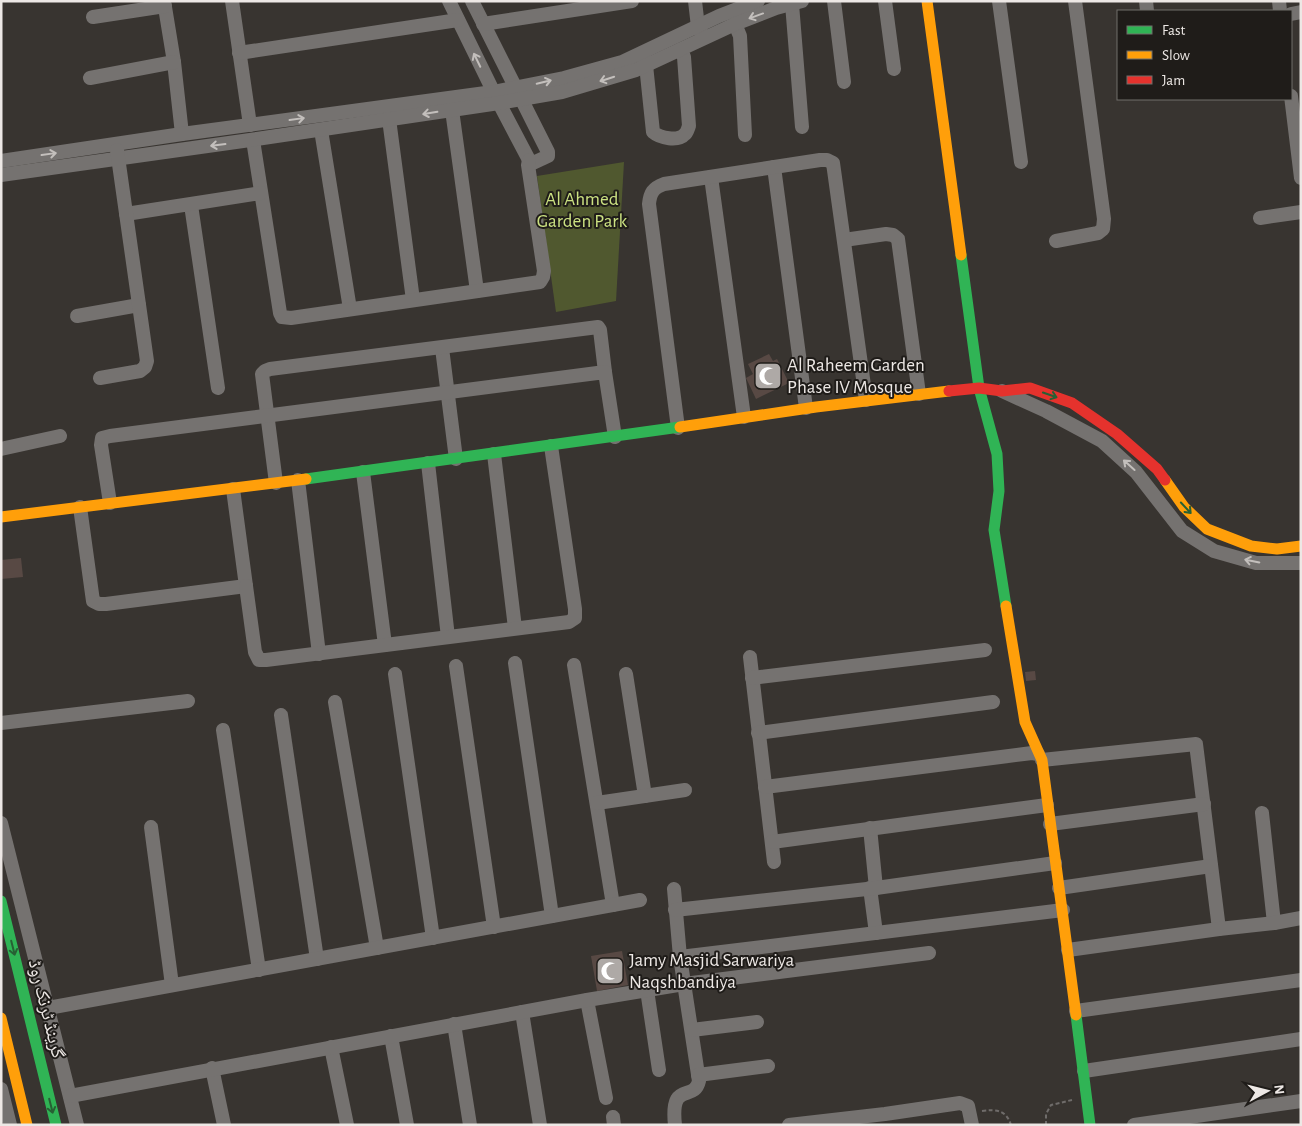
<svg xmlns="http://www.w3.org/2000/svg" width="1302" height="1126" font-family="'Alegreya Sans','Noto Naskh Arabic',sans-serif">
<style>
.green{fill:#50582f}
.building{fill:#584944}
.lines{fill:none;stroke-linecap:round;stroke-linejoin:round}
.path{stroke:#6f6c6a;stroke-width:2;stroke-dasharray:4 2.5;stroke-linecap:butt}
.street{stroke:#757270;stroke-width:14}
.fast{stroke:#30b455;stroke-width:11}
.slow{stroke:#ff9f0a;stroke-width:11}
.jam{stroke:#e5322d;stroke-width:11}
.oneway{stroke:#c3bfbc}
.oneway2{stroke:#276034}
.labels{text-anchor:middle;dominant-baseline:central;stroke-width:4;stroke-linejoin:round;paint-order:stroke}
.park-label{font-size:19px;fill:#cce282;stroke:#1f1c19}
.poi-label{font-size:19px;fill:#ede8e5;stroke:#1f1c19;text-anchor:start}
.street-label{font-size:19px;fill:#ede8e5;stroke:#1f1c19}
</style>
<rect width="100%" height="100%" fill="#383430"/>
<!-- green -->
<path class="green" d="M624,162L616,301L556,312L537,176Z"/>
<!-- building -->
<g class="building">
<path d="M769,354L773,361L777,359L789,383L756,399L746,378L753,374L748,364Z"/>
<path d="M21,558L23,577L1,579V560Z"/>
<path d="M1035,671L1036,680L1026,681L1025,672Z"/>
<path d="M622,951L628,985L597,991L591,956Z"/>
</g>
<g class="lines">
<!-- path -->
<g class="path">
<path d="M982,1111C997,1109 1006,1110 1011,1125"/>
<path d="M1046,1125V1114L1051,1105L1072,1100"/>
</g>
<!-- street -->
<g class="street">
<path d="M164,1L174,62L182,134"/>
<path d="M232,1L250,125"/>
<path d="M449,1L499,103L529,160L533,163L548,156V152L472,1"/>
<path d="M695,1L698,27L702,34"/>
<path d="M834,1L844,82"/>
<path d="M885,1L894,69"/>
<path d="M999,1L1021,162"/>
<path d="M1146,1L1147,11"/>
<path d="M1279,1L1280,11"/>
<path d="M792,4L802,127"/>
<path d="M1291,14L1301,12"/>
<path d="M93,17L165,6"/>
<path d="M483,24L632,1"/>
<path d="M735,24L740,36L745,135"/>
<path d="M239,53L458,20"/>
<path d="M643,58L646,65L653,132C660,138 678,142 685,134C687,133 688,128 689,126L684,57L680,50"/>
<path d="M90,78L174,62"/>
<path d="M1291,96L1301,178"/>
<path d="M452,110L477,291"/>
<path d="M389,119L413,300"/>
<path d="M321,130L350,309"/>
<path d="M253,140L280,313L282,317L291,318L540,282L543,277L544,271L528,165L529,160"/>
<path d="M1,161L182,134L493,92L564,78L622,62L719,16L758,1"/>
<path d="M774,167L806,408"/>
<path d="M1,175L243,141L499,103L562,92L636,70L735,24L776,8L802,1"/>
<path d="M711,177L744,417"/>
<path d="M191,205L218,388"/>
<path d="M126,214L261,193"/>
<path d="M1260,218L1301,212"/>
<path d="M844,240L886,234L893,235L898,239L919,394"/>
<path d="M1056,241L1098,233L1103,229L1104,219L1075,1"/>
<path d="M77,316L139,305"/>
<path d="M442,348L456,459"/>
<path d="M100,378L140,371L145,367L147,361L117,150"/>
<path d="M1002,391L1046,411L1102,441L1136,472L1182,531L1214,551L1256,563H1301"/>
<path d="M678,428L649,204C650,193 653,188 664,184L820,160H827L833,163L866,400"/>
<path d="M1,449L60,436"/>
<path d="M494,454L515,628"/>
<path d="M428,463L448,637"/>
<path d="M363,472L385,645"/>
<path d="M298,480L319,654"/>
<path d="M276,483L262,374L265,371L270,369L598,327L600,330L605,372"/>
<path d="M110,503L101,445L102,438L110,436L605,372L615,437"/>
<path d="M80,507L93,601L99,604H106L246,586L233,489"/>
<path d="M246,586L255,652L259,660H266L569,622L575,618V609L551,446"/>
<path d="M750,657L774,862"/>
<path d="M515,663L552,916"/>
<path d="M574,665L613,905"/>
<path d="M456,666L494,927"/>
<path d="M395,674L433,938"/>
<path d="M626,674L645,796"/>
<path d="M752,678L985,650"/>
<path d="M335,702L377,948"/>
<path d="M281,715L317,959"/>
<path d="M1,723L188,701"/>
<path d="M223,730L259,970"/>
<path d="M758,733L993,702"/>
<path d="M1042,760L1196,744L1219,929"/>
<path d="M765,787L1032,753L1038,754"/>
<path d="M597,803L685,790"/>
<path d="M1262,813L1274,923"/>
<path d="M1,823L77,1125"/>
<path d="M1050,824L1204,804"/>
<path d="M151,827L172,985"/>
<path d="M870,828L876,888"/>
<path d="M772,842L1047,805"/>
<path d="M870,888L876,933"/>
<path d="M1059,888L1211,866"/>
<path d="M674,889L680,957L699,1081C694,1103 670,1079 675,1125"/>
<path d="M675,910L876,888L1055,863"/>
<path d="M1068,950L1219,929L1274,923L1301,918"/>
<path d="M680,957L1063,910"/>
<path d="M647,990L659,1070"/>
<path d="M587,1000L606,1098"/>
<path d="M48,1008L640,900"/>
<path d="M1076,1011L1301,980"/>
<path d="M522,1012L540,1125"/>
<path d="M454,1024L470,1125"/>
<path d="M692,1030L757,1022"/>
<path d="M391,1036L407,1125"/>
<path d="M331,1047L347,1125"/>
<path d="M212,1068L224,1125"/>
<path d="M1084,1071L1301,1039"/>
<path d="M698,1075L768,1066"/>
<path d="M1,1089L10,1125"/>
<path d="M70,1096L587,1000L684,984L929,953"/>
<path d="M613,1117L614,1125"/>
<path d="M789,1125L885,1114L960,1103L968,1106L972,1125"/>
<path d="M1134,1125L1301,1101"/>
</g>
<!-- fast -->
<g class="fast">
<path d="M961,255L979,388L997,454L999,491L994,530L1006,606"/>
<path d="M306,479L680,427"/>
<path d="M1,901L56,1125"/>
<path d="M1076,1015L1090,1125"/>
</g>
<!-- slow -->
<g class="slow">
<path d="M927,1L961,255"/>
<path d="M680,427L816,407L949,391"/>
<path d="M1165,480L1184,507L1207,529L1251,546L1277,549L1301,546"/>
<path d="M1,517L306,479"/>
<path d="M1006,606L1025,722L1042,760L1076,1015"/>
<path d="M1,1018L27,1125"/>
</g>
<!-- jam -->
<path class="jam" d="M949,391L979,388L1002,391L1030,388L1072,403L1117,434L1157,469L1165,480"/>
</g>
<!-- one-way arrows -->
<defs><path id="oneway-shaft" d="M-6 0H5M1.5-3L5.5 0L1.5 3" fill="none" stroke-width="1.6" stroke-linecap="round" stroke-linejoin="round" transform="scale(1.25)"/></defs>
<g class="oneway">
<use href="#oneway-shaft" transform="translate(756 16) rotate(160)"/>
<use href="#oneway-shaft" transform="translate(477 60) rotate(-116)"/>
<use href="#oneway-shaft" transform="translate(607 79) rotate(162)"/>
<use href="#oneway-shaft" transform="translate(544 82) rotate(-13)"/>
<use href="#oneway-shaft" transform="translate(430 113) rotate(171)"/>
<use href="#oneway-shaft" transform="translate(297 119) rotate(-8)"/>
<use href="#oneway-shaft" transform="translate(218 145) rotate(173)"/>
<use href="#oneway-shaft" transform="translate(49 154) rotate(-8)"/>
<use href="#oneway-shaft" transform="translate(1129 465) rotate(-138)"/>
<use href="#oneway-shaft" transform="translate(1252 561) rotate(-169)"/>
</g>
<g class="oneway2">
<use href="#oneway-shaft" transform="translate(1050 395) rotate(19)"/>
<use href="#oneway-shaft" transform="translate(1186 508) rotate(47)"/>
<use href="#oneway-shaft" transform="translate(13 948) rotate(76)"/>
<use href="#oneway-shaft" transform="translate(51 1106) rotate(76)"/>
</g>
<!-- icons -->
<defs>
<symbol id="mosque-square" viewBox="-11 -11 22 22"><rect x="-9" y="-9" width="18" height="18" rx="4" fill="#aea9a6" stroke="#1f1c19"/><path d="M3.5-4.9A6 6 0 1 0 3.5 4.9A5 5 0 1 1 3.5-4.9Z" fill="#fff"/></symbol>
</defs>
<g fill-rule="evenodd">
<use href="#mosque-square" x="752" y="360" width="32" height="32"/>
<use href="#mosque-square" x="594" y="955" width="32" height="32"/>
</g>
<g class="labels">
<!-- park labels -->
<g class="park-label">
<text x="582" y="199">Al Ahmed<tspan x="582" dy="22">Garden Park</tspan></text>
</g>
<!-- poi labels -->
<g class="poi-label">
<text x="787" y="365">Al Raheem Garden<tspan x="787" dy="22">Phase IV Mosque</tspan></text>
<text x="629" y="960">Jamy Masjid Sarwariya<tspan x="629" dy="22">Naqshbandiya</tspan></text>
</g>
<!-- street labels -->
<g class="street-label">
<text transform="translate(46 1009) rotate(76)">گرینڈ ٹرنک روڈ</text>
</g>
</g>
<!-- border -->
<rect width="1302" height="1126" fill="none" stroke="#ede8e5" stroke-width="5"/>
<!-- legend -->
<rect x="1117" y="10" width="175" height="90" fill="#1f1c19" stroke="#716e6b"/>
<rect x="1127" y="26" width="25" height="8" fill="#30b455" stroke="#716e6b"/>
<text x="1162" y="35" font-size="15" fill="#ede8e5">Fast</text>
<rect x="1127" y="51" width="25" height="8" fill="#ff9f0a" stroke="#716e6b"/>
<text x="1162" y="60" font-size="15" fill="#ede8e5">Slow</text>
<rect x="1127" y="76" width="25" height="8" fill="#e5322d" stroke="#716e6b"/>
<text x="1162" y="85" font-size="15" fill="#ede8e5">Jam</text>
<!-- north arrow -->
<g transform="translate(1267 1091) rotate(83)" stroke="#1f1c19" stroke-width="4" paint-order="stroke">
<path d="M0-4L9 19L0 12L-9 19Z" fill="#ede8e5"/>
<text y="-8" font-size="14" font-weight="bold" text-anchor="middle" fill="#ede8e5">N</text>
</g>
</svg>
